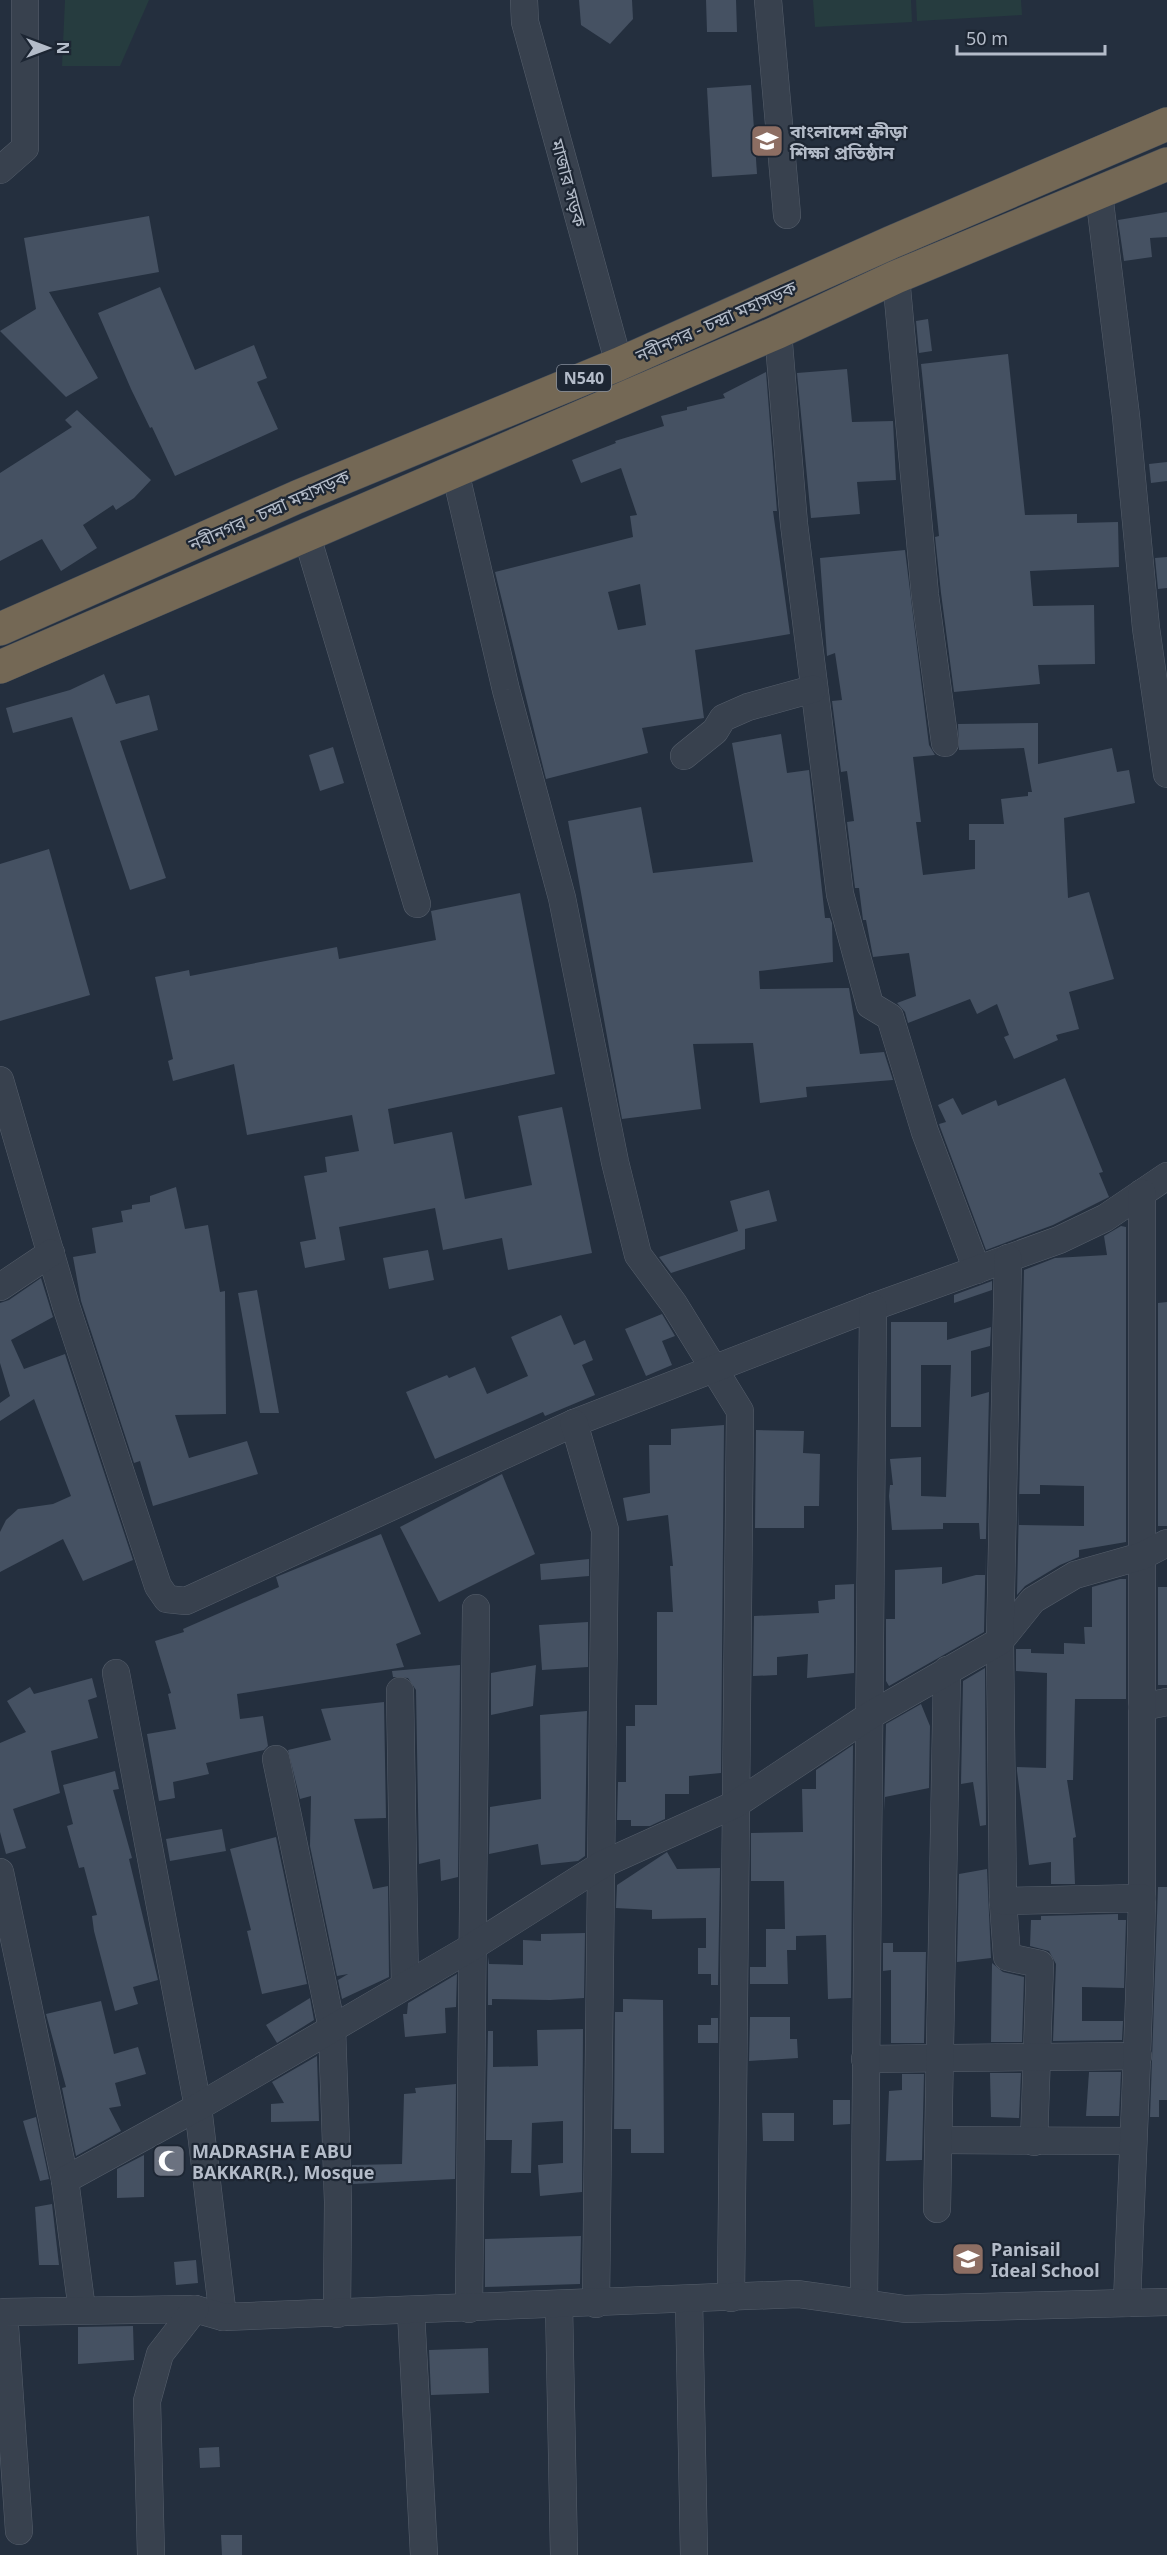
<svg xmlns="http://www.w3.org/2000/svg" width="1167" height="2555" font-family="'Noto Sans','Noto Sans Bengali',sans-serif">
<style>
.green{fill:#263c3f}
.building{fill:#455162;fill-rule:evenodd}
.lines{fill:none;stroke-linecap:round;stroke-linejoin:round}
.minor-casing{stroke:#565f6c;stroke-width:28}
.highway-casing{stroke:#434c59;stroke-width:34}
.minor{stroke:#38414e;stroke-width:27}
.highway{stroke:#746855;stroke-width:33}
.labels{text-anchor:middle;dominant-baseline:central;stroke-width:4.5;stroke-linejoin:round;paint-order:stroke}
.shield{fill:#1d2633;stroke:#878f9c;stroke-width:1.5}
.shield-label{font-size:16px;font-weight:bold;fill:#b4bcc9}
.poi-label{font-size:18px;font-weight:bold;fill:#b4bcc9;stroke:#1d2633;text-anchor:start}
.street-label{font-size:18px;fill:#b4bcc9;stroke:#1d2633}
</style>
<rect width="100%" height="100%" fill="#242f3e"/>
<!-- green -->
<g class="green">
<path d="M65,0H149L120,66H62Z"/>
<path d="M813,0H911L912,22L815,27Z"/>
<path d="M916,0H1021L1022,15L917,21Z"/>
</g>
<!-- building -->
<g class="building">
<path d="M579,0H632L633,19L610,44L581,25Z"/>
<path d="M706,0H736L737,32H707Z"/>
<path d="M751,85L757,174L712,177L707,88Z"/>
<path d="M1167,212V237L1150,238L1152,257L1124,261L1118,220Z"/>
<path d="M149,216L159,272L49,292L98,378L66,397L0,331L36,309L24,238Z"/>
<path d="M160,287L195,370L254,345L267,378L257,382L278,429L175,476L152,427L150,428L131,389L98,313Z"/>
<path d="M928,319L932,351L919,353L916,321Z"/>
<path d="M1008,354L1025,515L1077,514V523L1118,522L1119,567L1030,571L1033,606L1094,605L1095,664L1038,665L1040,684L954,692L941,593L935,537L939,536L921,364Z"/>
<path d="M847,369L852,422L893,421L896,480L857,482L860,514L811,518L797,373Z"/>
<path d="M766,372L777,511H773L790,634L695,650L704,718L642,728L648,753L546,779L495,572L633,537L630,516L637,515L621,468L581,483L572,460L616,443L615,441L664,426L661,416L687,410V407L725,398L723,394ZM640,584L646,625L618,630L608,592Z"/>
<path d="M77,410L151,480L134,498L116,510L113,505L83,525L97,548L61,571L42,539L0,561V473L72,427L65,420Z"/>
<path d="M1167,462V481L1151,483L1149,464Z"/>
<path d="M905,550L929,745L935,755L913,757L921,822H916L923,875L975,869V840H969V824H1004L1001,799L1028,796V792H1032L1024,748L959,750L958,724L1038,723V764L1112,748L1117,772L1129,770L1135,803L1064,818L1068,898L1089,892L1114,979L1069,992L1079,1029L1056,1035L1058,1040L1014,1059L1004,1037L1009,1035L997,1004L977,1014L970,999L908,1023L905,1012L897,1003L916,996L909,953L873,957L866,920H863L859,888H855L847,822L854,821L847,771L841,772L832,701L842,700L835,653L827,656L820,558Z"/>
<path d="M1167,557V588L1158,589L1155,558Z"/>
<path d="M104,674L116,704L149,695L158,730L120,741L166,878L130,890L72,717L13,733L6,708L70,690Z"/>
<path d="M781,734L787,773L809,770L825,918H830L832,923L833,962L759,971L760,989L849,988L860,1054L884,1052L893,1080L806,1087L807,1097L760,1103L753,1043L693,1044L701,1109L622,1119L568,821L641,807L653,873L753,862L732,743Z"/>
<path d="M333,747L344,783L320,791L309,755Z"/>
<path d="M49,849L90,995L0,1021V864Z"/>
<path d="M520,893L555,1074L388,1109L394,1144L452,1132L465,1199L532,1185L518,1116L562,1107L592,1253L508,1270L502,1238L443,1250L435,1208L339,1227L345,1260L305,1268L300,1242L316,1239L304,1176L327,1172L325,1157L359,1151L352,1115L247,1135L234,1064L173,1081L168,1061L173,1059L155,977L189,970L190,976L337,947L339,959L436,940L431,911Z"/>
<path d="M1065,1078L1103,1172L1099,1173L1109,1197L1053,1225L986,1250L940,1127L939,1124L946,1122L938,1105L953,1098L962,1115L996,1100L998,1106Z"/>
<path d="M176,1187L185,1229L208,1225L220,1292L225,1291L226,1414L175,1415L189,1458L247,1441L258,1474L153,1506L140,1461L134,1463L81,1301L73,1257L96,1253L92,1228L123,1222L121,1211L132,1209V1205L150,1202V1196Z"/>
<path d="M769,1190L777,1221L745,1229V1249L671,1273L659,1257L738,1231L730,1201Z"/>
<path d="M1121,1226L1126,1227V1542L1079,1550V1557L1060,1565L1025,1586L1017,1595L1024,1270L1055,1258L1107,1255L1104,1236ZM1040,1485L1084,1486V1526L1019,1525V1494H1040Z"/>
<path d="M428,1250L434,1280L389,1289L383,1258Z"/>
<path d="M41,1278L53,1317L11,1340L24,1369L65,1354L133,1560L83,1581L63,1539L0,1572V1532L6,1520L18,1509L53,1504L71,1496L34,1399L0,1421V1403L10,1396L0,1363V1303L9,1300Z"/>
<path d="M992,1281V1290L954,1303V1295Z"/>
<path d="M257,1290L279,1413H260L238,1293Z"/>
<path d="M1167,1302V1526H1158V1303Z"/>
<path d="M662,1314L675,1336L662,1341L672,1365L646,1376L625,1329Z"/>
<path d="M561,1315L574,1345L585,1340L593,1360L582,1365L595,1395L545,1416L543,1412L435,1459L406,1392L447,1375L449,1378L475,1367L487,1394L528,1376L511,1337Z"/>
<path d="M891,1322H947V1340L991,1327L990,1346L971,1351V1397L989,1392L984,1632L889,1686L886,1681V1619H895V1570L942,1567V1584L976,1575H985L986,1539H980L979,1523H943V1529L892,1530L889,1496L890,1485H893L890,1459L921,1457V1496L946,1497L951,1365H921V1427H891Z"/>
<path d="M724,1425L721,1773L689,1776V1794H665V1819L650,1826H631V1820H617L618,1782H626V1726H635V1705H657V1612H673L670,1566H673L668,1515L627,1521L623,1498L650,1493L649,1445H671V1429Z"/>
<path d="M756,1430L804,1431L803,1453L820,1454L819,1506H804V1528H755Z"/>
<path d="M502,1474L535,1554L439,1602L400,1527Z"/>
<path d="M381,1534L421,1634L396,1644L404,1667L237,1694L240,1719L263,1716L268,1746L264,1750L206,1763L209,1774L173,1782L175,1798L159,1801L147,1734L176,1729L168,1694L171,1693L155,1641L184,1632L183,1629L279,1587L276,1577Z"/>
<path d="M589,1559V1576L541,1580L540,1564Z"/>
<path d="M1120,1579H1126V1699H1075L1073,1780H1067L1076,1837L1073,1838L1075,1884H1051V1862L1029,1865L1017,1771V1767L1046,1768L1047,1673L1016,1671V1649H1031V1653L1064,1654V1643L1085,1644L1084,1627H1092V1587Z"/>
<path d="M854,1584V1673L807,1678L808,1654L777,1657V1675L753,1676L754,1616L819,1613L818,1601L835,1599V1585Z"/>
<rect x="1158" y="1587" width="9" height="98"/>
<path d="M588,1622V1667L542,1670L539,1625Z"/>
<path d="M460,1665L458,1877L441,1881L440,1859L419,1864L416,1690L408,1678L393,1677L392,1671Z"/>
<path d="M536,1665L533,1706L491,1715V1673Z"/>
<path d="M985,1668L986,1825L980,1826L973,1782L961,1784L963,1681Z"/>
<path d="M92,1678L97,1697L88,1700L98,1738L51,1751L60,1793L13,1809L26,1848L6,1854L0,1832V1743L26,1732L7,1701L30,1687L34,1694Z"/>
<path d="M384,1702L386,1818L354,1819L373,1889L388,1886L389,1977L342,1999L338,1980L348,1974L337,1976L310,1846L311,1796L300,1799L288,1750L331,1740L321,1709Z"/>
<path d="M921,1704L930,1726L929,1788L885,1797L884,1811L886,1724Z"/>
<path d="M587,1711L585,1856L578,1861L541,1865L538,1844L489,1854L490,1807L541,1799L540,1715Z"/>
<path d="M853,1745L851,1998L828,1999L826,1935L796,1936V1950H787L788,1984H750V1967H766V1929H785L784,1881H751V1833L803,1832L802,1789H816V1770Z"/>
<path d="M115,1771L119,1789L113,1790L132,1858L129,1859L158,1980L133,1987L138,2004L115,2011L94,1931L92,1916L97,1915L84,1867L79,1868L67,1826L73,1824L63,1785Z"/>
<path d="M222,1829L226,1851L170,1861L166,1839Z"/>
<path d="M276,1837L307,1984L262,1994L247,1931L251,1930L230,1849Z"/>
<path d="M667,1852L677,1869L720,1868L718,1985H711V1974H698V1948H706V1918L652,1919V1910L616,1908L617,1885Z"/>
<path d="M987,1869L991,1958L957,1962L959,1874Z"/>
<path d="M1158,1887H1167V2100H1159V2117H1150Z"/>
<path d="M1118,1914V1920H1126L1124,1988L1082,1987V2021H1123L1122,2040L1053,2041L1056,1964L1049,1951L1030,1946L1031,1920H1041V1916Z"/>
<path d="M585,1933L584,1998L550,2000L492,1999V2005H488V1957L489,1964L523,1965V1940L541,1941V1934Z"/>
<path d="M883,1943H893V1952H926L924,2043H891V1970L883,1971Z"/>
<path d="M992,1963L1003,1972L1024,1977L1022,2042H991Z"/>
<path d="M457,1974L456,2007L445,2008L446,2033L405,2037L403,2014H407L408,2003Z"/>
<path d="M310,1998L314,2020L277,2043L266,2025Z"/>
<path d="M623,1999L663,2000L664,2153H631V2129H614L615,2012H623Z"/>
<path d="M101,2001L114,2054L138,2047L146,2074L115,2083L121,2106L109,2108L121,2131L76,2156L62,2088L66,2087L46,2014Z"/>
<path d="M750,2017H790V2039H797L798,2058L749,2061Z"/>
<path d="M711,2018H718V2043H698V2025H711Z"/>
<path d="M583,2029L582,2192L540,2196L538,2165L563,2163V2121L532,2123L531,2173H511L512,2140H486L488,2031H493V2067L538,2066L537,2030Z"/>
<path d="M317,2056L319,2121L271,2122V2104L284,2103L272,2082Z"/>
<path d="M1089,2072H1121L1119,2116H1086Z"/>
<path d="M990,2073H1021L1019,2118L991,2117Z"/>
<path d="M902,2074H924L922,2160L886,2161L889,2091L902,2090Z"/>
<path d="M456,2084L455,2179L353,2184L352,2165L402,2164L404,2094L416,2093L415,2088Z"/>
<path d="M833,2100H850V2124L833,2125Z"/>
<path d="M762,2113H794V2141H763Z"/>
<path d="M36,2117L49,2179L40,2181L23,2121Z"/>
<path d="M144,2155V2197L117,2198V2169Z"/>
<path d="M52,2204L59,2265H39L35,2207Z"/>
<path d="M581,2236L580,2284L485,2287V2239Z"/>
<path d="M196,2260L198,2283L176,2285L174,2262Z"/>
<path d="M133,2326L134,2360L78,2364V2327Z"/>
<path d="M488,2348L489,2393L431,2395L429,2350Z"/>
<path d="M219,2447L220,2467L200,2468L199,2448Z"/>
<path d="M221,2535H242V2555H222Z"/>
</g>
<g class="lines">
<defs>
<g id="minor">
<path d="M524,0L525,22L619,364"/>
<path d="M768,0L787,215"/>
<path d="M0,170L25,148V0"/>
<path d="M1099,194L1126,416L1146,628L1167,774"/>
<path d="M896,277L925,595L945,743"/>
<path d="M778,332L794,524L840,894L870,1005L890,1017L925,1132L977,1270"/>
<path d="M455,471L506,690L562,898L615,1162L638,1255L674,1304L740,1411L731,2298"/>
<path d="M306,533L417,904"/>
<path d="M684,756L715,731L723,718L748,707L813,689"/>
<path d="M0,1080L66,1306L158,1586L167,1599L186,1601L574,1423L873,1307L1059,1240L1105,1218L1167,1176"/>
<path d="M0,1287L51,1253"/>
<path d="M574,1423L605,1530L596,2304"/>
<path d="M116,1673L198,2107L223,2317"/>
<path d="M400,1691L405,1985"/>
<path d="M1142,1707L1167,1702"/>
<path d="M276,1759L332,2028L338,2202L337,2314"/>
<path d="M0,1872L65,2180"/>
<path d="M1142,1898V1193"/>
<path d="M1003,1901L1007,1957L1040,1964L1034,2142"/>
<path d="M865,2059L1138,2056"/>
<path d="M939,2140L1131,2141"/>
<path d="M937,2209L947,1670"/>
<path d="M689,2299L694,2555"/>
<path d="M864,2303L873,1307"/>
<path d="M1127,2303C1132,2168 1139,2033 1142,1898L1003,1901L1000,1641L1033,1600L1075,1575L1142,1556L1167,1543"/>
<path d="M559,2305L564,2555"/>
<path d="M469,2309L476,1608"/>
<path d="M82,2310L65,2180L198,2107L472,1947L603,1864L736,1804L869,1716L1000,1641L1008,1258"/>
<path d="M411,2312L424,2555"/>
<path d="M19,2531L4,2312L195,2309L223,2317L798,2294L905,2309L1167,2302"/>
<path d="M151,2555L147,2401L160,2354L195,2309"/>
</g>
<g id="highway">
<path d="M0,629L297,497L619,364L892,242L1167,124"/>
<path d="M0,667L778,332L896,277L1167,164"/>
</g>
</defs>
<!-- minor casing -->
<use href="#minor" class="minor-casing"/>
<!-- highway casing -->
<use href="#highway" class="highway-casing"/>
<!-- minor -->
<use href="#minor" class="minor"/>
<!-- highway -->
<use href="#highway" class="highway"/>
</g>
<!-- icons -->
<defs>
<symbol id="university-square" viewBox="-11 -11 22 22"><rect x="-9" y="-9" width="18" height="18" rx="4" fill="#8d6e63" stroke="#1d2633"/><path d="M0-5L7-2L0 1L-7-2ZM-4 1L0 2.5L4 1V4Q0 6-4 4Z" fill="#fff"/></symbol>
<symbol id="mosque-square" viewBox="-11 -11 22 22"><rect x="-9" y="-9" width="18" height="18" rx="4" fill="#6b7280" stroke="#1d2633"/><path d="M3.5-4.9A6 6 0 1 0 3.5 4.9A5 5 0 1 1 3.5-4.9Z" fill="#fff"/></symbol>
<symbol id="school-square" viewBox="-11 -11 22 22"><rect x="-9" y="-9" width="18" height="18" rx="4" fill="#8d6e63" stroke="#1d2633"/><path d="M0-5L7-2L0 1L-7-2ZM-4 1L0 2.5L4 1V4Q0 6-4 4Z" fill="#fff"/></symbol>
</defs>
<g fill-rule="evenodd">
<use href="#university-square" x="748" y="122" width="38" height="38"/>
<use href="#mosque-square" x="150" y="2142" width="38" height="38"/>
<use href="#school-square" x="949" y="2240" width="38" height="38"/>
</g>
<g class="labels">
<!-- shield labels -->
<rect class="shield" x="557" y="365" width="54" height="26" rx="4.5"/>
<g class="shield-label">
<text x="584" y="378">N540</text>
</g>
<!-- poi labels -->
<g class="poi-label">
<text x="790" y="131">বাংলাদেশ ক্রীড়া<tspan x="790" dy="21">শিক্ষা প্রতিষ্ঠান</tspan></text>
<text x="192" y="2151">MADRASHA E ABU<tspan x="192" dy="21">BAKKAR(R.), Mosque</tspan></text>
<text x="991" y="2249">Panisail<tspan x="991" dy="21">Ideal School</tspan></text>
</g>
<!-- street labels -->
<g class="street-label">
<text transform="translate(569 183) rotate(75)">মাজার সড়ক</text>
<text transform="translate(716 321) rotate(-24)">নবীনগর - চন্দ্রা মহাসড়ক</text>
<text transform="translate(269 510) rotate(-24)">নবীনগর - চন্দ্রা মহাসড়ক</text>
</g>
</g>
<!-- north arrow -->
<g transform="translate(48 48) rotate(90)" stroke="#1d2633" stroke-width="4.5" paint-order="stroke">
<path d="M0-4.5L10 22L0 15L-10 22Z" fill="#b4bcc9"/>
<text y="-9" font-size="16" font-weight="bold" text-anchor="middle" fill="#b4bcc9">N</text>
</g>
<!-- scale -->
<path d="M957 45v9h148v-9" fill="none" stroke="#b4bcc9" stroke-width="3"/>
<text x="966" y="45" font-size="18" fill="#b4bcc9" stroke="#1d2633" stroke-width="4.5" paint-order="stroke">50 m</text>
</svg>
